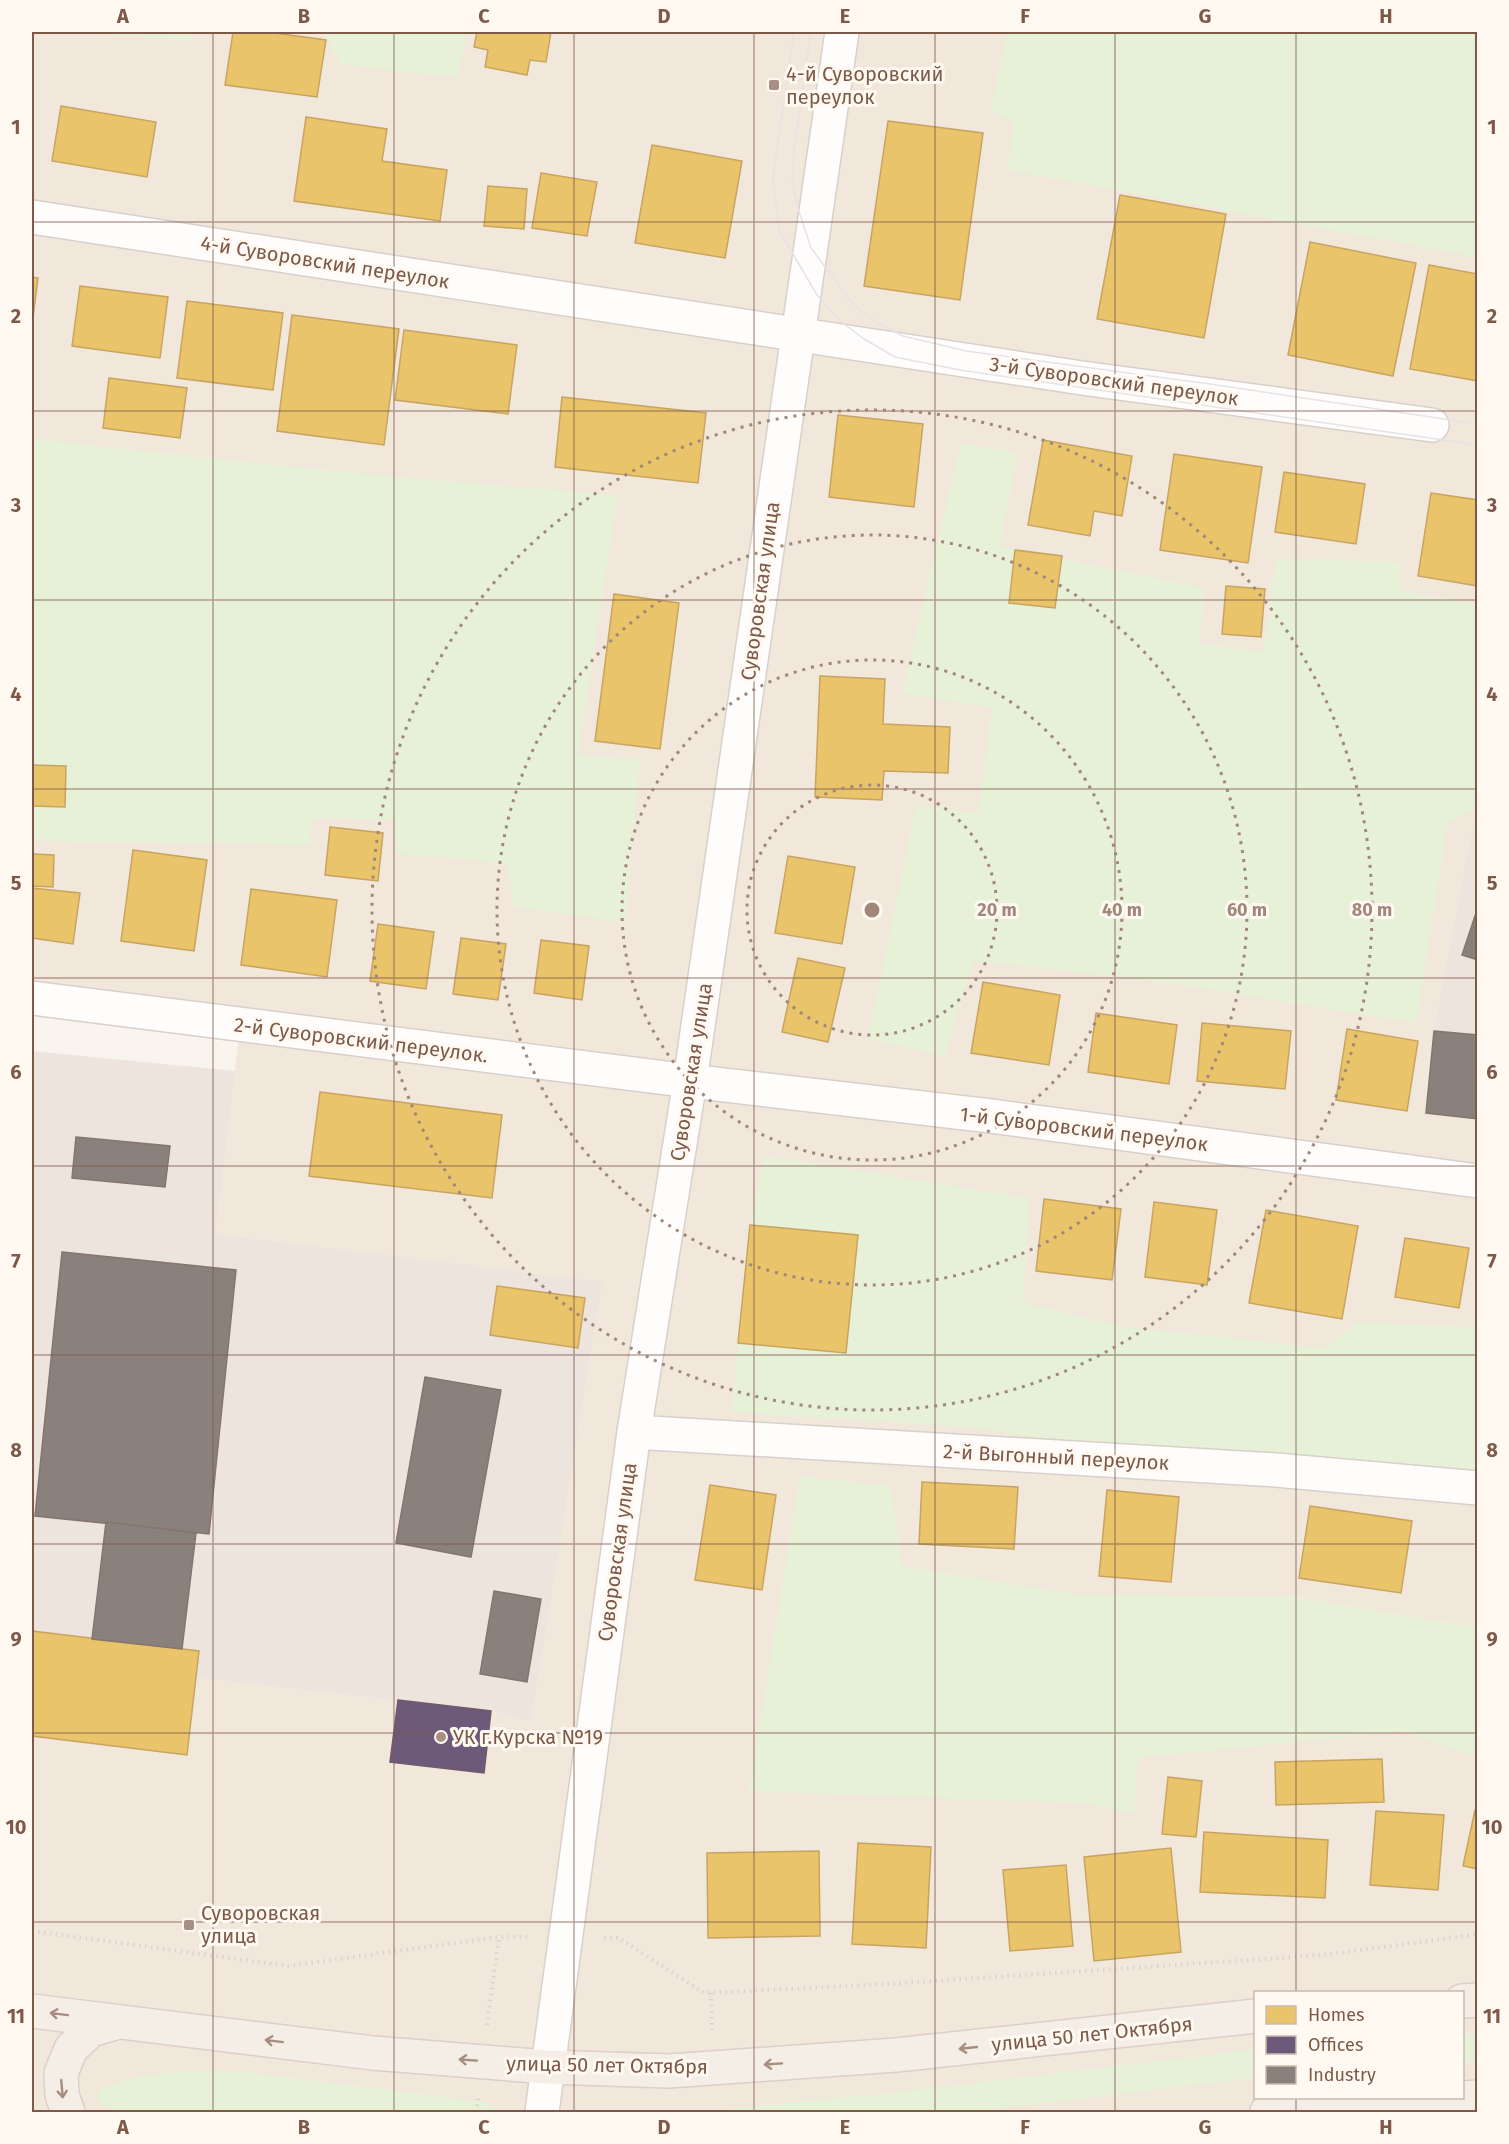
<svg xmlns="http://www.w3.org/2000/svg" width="1509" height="2144" font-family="'Fira Sans',sans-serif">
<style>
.residential{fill:#f2e7db;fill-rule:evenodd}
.industrial{fill:#ede4de}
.green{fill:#e6f1d7}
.homes{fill:#e9c46a;stroke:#c8a460;stroke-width:1.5}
.offices{fill:#6d597a;stroke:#72596b;stroke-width:1.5}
.industry{fill:#8a817c;stroke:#86756d;stroke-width:1.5}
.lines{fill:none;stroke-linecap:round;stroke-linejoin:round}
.minor-casing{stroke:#d8d0ca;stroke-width:36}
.major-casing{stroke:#dbd0ca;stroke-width:36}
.path{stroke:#dcd3ce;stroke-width:4;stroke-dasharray:1.5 4.5;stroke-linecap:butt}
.minor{stroke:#fefdfc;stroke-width:33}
.major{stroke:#f4eee6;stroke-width:33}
.tram{stroke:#e5e3e6;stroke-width:1.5}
.oneway{stroke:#a68d80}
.grid{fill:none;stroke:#7c5949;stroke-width:1.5;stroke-opacity:0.55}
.ring{fill:none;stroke:#a1877a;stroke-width:3;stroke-dasharray:3 6}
.poi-dot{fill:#a88f83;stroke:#fff9f1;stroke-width:2}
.labels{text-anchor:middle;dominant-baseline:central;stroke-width:6;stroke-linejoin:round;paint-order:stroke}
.poi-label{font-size:20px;fill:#7c5949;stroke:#fff9f1;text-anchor:start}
.street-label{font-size:20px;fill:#7c5949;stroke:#fff9f1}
.centre{fill:#a1877a;stroke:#fff9f1;stroke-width:3}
.ring-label{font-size:18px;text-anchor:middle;font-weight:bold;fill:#a1877a;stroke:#fff9f1;stroke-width:6;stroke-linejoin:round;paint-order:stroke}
.neatline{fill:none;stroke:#7c5949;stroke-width:2}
.grid-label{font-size:20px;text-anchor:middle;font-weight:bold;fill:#7c5949}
</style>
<rect width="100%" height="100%" fill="#f9f4ee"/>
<!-- residential -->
<path class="residential" d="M32,32H1477V2112H32V1736L187,1755L195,1678L491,1711L531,1722L601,1283L216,1234L240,1025L32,998ZM1256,1992H1462V2098H1256Z"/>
<!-- industrial -->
<g class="industrial">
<path d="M1476,810L1478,811L1477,1119L1426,1113L1434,1031Z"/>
<path d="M32,1051L235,1071L216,1234L602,1282L531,1722L491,1711L195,1678L187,1755L32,1736Z"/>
</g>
<!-- green -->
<g class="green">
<path d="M63,32H192V40Z"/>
<path d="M324,32H467L458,78L340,64Z"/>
<path d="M1007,32H1477V257L1008,170L1013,122L991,110Z"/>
<path d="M32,439L372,475L618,495L578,755L640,760L625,922L514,907L507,864L396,853L395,820L311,818L310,845L71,842L32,839Z"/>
<path d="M961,443L1018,452L1000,546L1204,588L1200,643L1263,652L1276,558L1401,562V591L1477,604V808L1448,823L1416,1023L1157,981L973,961L945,1056L868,1039L916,805L978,813L992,708L902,693Z"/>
<path d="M765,1156L1030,1198L1023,1303L1120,1326L1324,1348L1357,1322L1477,1327V1474L1090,1445L969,1427L732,1412L738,1343L846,1353L858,1236L750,1225Z"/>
<path d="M800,1476L891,1486L902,1566L1080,1595L1291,1596L1477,1627V1757L1400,1731L1138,1758L1134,1813L1081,1803L749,1791Z"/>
<path d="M1477,2033V2062L1463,2063V2034Z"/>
<path d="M1255,2049V2078L970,2112H696L898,2092Z"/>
<path d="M238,2071L485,2102L500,2112H143L105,2107L97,2098L99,2091C134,2070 197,2072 238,2071Z"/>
</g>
<!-- homes -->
<g class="homes">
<path d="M233,32H267L326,40L317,97L225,85Z"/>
<path d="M477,32H551L546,62L530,60L527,75L485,67L488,50L474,47Z"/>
<path d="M61,106L156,122L147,177L52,161Z"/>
<path d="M306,117L387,129L382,161L447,170L440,221L294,201Z"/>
<path d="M888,121L983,133L960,300L864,286Z"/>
<path d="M652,145L742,161L725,258L635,243Z"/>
<path d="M541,173L597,182L587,236L532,228Z"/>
<path d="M488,186L527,189L524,229L484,226Z"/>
<path d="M1120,195L1226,214L1204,338L1097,319Z"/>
<path d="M1310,242L1416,263L1393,376L1288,355Z"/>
<path d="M1429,265L1478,274V381L1410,369Z"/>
<path d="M32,277L38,278L32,325Z"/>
<path d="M80,286L168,297L160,358L72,346Z"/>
<path d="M187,301L283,313L273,390L177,378Z"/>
<path d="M292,315L399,329L384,445L277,431Z"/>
<path d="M404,330L517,345L508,414L395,400Z"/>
<path d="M109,378L187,388L180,438L103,428Z"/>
<path d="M562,397L706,413L698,483L555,467Z"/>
<path d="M838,415L923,424L914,507L829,497Z"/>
<path d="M1043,440L1132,456L1122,516L1094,511L1090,536L1028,525Z"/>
<path d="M1174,454L1262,467L1248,563L1160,550Z"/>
<path d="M1284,472L1365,484L1356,544L1275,532Z"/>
<path d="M1431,493L1478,500V586L1418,576Z"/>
<path d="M1015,550L1062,556L1055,608L1009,603Z"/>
<path d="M1226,586L1265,589L1261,637L1222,634Z"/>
<path d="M614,594L679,603L660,749L595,741Z"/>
<path d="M820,676L885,679L883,724L950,727L948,773L884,771L882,800L815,797Z"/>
<path d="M32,765L66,766L65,807L32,806Z"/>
<path d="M330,827L383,833L378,881L325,875Z"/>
<path d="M133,850L207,860L194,951L121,941Z"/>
<path d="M32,854L54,855L53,887L32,886Z"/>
<path d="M788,856L855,867L842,944L775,933Z"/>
<path d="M32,888L80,893L73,944L32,938Z"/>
<path d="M251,889L337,900L327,977L241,965Z"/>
<path d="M378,924L434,932L426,989L370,981Z"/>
<path d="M461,938L506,944L498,1000L453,994Z"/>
<path d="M541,940L589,946L582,1000L534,993Z"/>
<path d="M798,958L845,968L828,1042L782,1032Z"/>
<path d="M983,982L1060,995L1049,1065L971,1053Z"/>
<path d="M1096,1013L1177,1025L1169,1084L1088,1072Z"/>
<path d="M1202,1023L1291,1031L1285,1089L1197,1081Z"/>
<path d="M1347,1029L1418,1041L1407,1111L1336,1100Z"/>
<path d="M320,1092L502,1115L492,1198L309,1176Z"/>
<path d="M1044,1199L1121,1209L1112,1280L1036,1271Z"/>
<path d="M1154,1202L1217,1210L1207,1285L1145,1277Z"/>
<path d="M1266,1210L1358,1226L1342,1319L1249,1303Z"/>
<path d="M750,1225L858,1235L846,1353L738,1343Z"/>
<path d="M1405,1238L1469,1248L1459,1308L1395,1297Z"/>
<path d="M497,1286L585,1298L578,1348L490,1335Z"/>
<path d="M922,1482L1018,1487L1014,1549L919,1544Z"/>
<path d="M710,1485L776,1495L762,1590L695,1580Z"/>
<path d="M1107,1490L1179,1497L1171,1582L1099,1576Z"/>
<path d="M1310,1506L1412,1521L1401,1593L1299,1578Z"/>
<path d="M32,1631L199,1651L187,1755L32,1736Z"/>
<path d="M1382,1759L1384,1802L1276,1805L1275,1762Z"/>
<path d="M1168,1777L1202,1781L1196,1837L1162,1834Z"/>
<path d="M1475,1810L1478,1811V1869L1463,1866Z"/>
<path d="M1376,1811L1444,1815L1438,1890L1370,1885Z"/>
<path d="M1204,1832L1328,1840L1325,1898L1200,1892Z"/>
<path d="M858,1843L931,1847L926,1948L852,1944Z"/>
<path d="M1171,1848L1181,1952L1094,1961L1084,1857Z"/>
<path d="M819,1851L820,1936L708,1938L707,1853Z"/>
<path d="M1066,1865L1073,1946L1010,1951L1003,1870Z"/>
</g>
<!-- offices -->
<path class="offices" d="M398,1700L491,1711L484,1773L390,1762Z"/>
<!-- industry -->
<g class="industry">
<path d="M1478,907V960L1462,955Z"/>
<path d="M1434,1031L1478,1035V1119L1426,1113Z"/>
<path d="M76,1137L170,1146L165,1187L72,1178Z"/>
<path d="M62,1252L236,1270L209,1534L35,1516Z"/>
<path d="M425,1377L501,1390L471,1557L396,1543Z"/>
<path d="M106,1522L196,1533L182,1649L92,1639Z"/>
<path d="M494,1591L541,1599L527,1682L480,1674Z"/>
</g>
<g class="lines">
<defs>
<g id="minor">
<path d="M32,217L1082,378L1432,425"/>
<path d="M32,998L690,1081L991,1116L1478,1181"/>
<path d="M634,1432L1276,1470L1478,1488"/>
<path d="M542,2112L634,1432L690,1081L842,32"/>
</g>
<g id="major">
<path d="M1462,2001L1478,2000"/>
<path d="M32,2011L373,2053L547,2067L669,2071L896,2055L1256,2016"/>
<path d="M68,2112L62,2095L61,2073L71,2049L91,2030L119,2022"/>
<path d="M1267,2112L1317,2107L1478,2097"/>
</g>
</defs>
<!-- minor casing -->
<use href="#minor" class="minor-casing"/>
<!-- major casing -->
<use href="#major" class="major-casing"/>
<!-- path -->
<g class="path">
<path d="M32,1931L288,1966L499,1937H527"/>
<path d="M604,1938H619L704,1993L889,1984L1323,1955L1478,1934"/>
<path d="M711,1993L712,2031"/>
<path d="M487,2025L499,1937"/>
<path d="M476,2112L478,2098"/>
</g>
<!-- minor -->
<use href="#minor" class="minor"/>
<!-- major -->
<use href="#major" class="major"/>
<!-- tram -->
<g class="tram">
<path d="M794,32L773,177L779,230L817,295L840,321L864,339L895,357L960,370L1478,445"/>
<path d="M811,32L794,149L792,181L798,208L811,248L848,298L862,312L877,322L903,336L966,351L1210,384L1478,424"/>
</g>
</g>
<!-- one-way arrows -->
<defs><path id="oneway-shaft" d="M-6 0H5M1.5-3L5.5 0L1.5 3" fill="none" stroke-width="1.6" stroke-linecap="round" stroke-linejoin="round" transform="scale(1.5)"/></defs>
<g class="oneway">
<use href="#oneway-shaft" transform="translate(59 2014) rotate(-173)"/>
<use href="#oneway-shaft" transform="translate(274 2041) rotate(-173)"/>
<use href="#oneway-shaft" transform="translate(968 2048) rotate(174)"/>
<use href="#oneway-shaft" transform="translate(468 2060) rotate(-176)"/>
<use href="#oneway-shaft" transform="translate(773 2064) rotate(176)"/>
<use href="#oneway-shaft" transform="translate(62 2089) rotate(85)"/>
</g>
<!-- grid -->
<path class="grid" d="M213,32V2112M394,32V2112M574,32V2112M754,32V2112M935,32V2112M1115,32V2112M1296,32V1992M32,222H1478M32,411H1478M32,600H1478M32,789H1478M32,978H1478M32,1166H1478M32,1355H1478M32,1544H1478M32,1733H1478M32,1922H1478M1296,2098V2112"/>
<!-- distance rings -->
<g class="ring">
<circle cx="872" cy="910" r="125"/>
<circle cx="872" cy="910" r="250"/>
<circle cx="872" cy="910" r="375"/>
<circle cx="872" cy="910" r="500"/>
</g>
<!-- markers -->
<g class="poi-dot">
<rect x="768" y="79" width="12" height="12" rx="3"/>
<circle cx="441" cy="1737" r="6"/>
<rect x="183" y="1919" width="12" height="12" rx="3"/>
</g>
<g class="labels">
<!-- poi labels -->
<g class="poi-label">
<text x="786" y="74">4-й Суворовский<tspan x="786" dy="23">переулок</tspan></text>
<text x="453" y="1737">УК г.Курска №19</text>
<text x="201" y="1913">Суворовская<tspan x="201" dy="23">улица</tspan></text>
</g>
<!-- street labels -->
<g class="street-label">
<text transform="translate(325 262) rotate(9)">4-й Суворовский переулок</text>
<text transform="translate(1114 381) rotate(8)">3-й Суворовский переулок</text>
<text transform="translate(760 591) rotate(-82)">Суворовская улица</text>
<text transform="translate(361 1040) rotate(7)">2-й Суворовский переулок.</text>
<text transform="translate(691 1072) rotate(-81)">Суворовская улица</text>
<text transform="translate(1084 1129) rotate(7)">1-й Суворовский переулок</text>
<text transform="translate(1056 1457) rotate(3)">2-й Выгонный переулок</text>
<text transform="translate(617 1552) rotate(-82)">Суворовская улица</text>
<text transform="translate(1092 2034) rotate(-6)">улица 50 лет Октября</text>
<text transform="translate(607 2065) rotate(1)">улица 50 лет Октября</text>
</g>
</g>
<circle cx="872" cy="910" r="9" class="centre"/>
<g class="ring-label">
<text x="997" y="916">20 m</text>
<text x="1122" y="916">40 m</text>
<text x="1247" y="916">60 m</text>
<text x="1372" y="916">80 m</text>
</g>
<!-- border -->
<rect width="1509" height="2144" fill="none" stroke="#fff9f1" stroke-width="66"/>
<!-- legend -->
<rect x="1254" y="1991" width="210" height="108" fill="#fff9f1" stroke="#cbb9ae" stroke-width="1.5"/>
<rect x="1266" y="2006" width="30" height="18" fill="#e9c46a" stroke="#cbb9ae" stroke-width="1.5"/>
<text x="1308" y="2021" font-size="18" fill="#7c5949">Homes</text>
<rect x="1266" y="2036" width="30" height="18" fill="#6d597a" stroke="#cbb9ae" stroke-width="1.5"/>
<text x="1308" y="2051" font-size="18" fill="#7c5949">Offices</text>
<rect x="1266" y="2066" width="30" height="18" fill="#8a817c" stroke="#cbb9ae" stroke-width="1.5"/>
<text x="1308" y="2081" font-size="18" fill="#7c5949">Industry</text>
<rect x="33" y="33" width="1443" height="2078" class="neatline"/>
<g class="grid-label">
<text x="123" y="23">A</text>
<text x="304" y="23">B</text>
<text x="484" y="23">C</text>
<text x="664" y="23">D</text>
<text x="845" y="23">E</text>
<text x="1025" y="23">F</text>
<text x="1205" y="23">G</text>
<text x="1386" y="23">H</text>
<text x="16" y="134">1</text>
<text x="1492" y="134">1</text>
<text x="16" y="323">2</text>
<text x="1492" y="323">2</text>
<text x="16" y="512">3</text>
<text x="1492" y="512">3</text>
<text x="16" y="701">4</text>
<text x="1492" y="701">4</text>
<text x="16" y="890">5</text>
<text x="1492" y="890">5</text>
<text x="16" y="1079">6</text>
<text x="1492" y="1079">6</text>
<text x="16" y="1268">7</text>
<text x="1492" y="1268">7</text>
<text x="16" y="1457">8</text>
<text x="1492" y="1457">8</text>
<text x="16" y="1646">9</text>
<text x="1492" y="1646">9</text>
<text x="16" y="1834">10</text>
<text x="1492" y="1834">10</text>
<text x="16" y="2023">11</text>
<text x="1492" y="2023">11</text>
<text x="123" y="2134">A</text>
<text x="304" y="2134">B</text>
<text x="484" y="2134">C</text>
<text x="664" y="2134">D</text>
<text x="845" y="2134">E</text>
<text x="1025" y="2134">F</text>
<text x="1205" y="2134">G</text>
<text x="1386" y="2134">H</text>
</g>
</svg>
